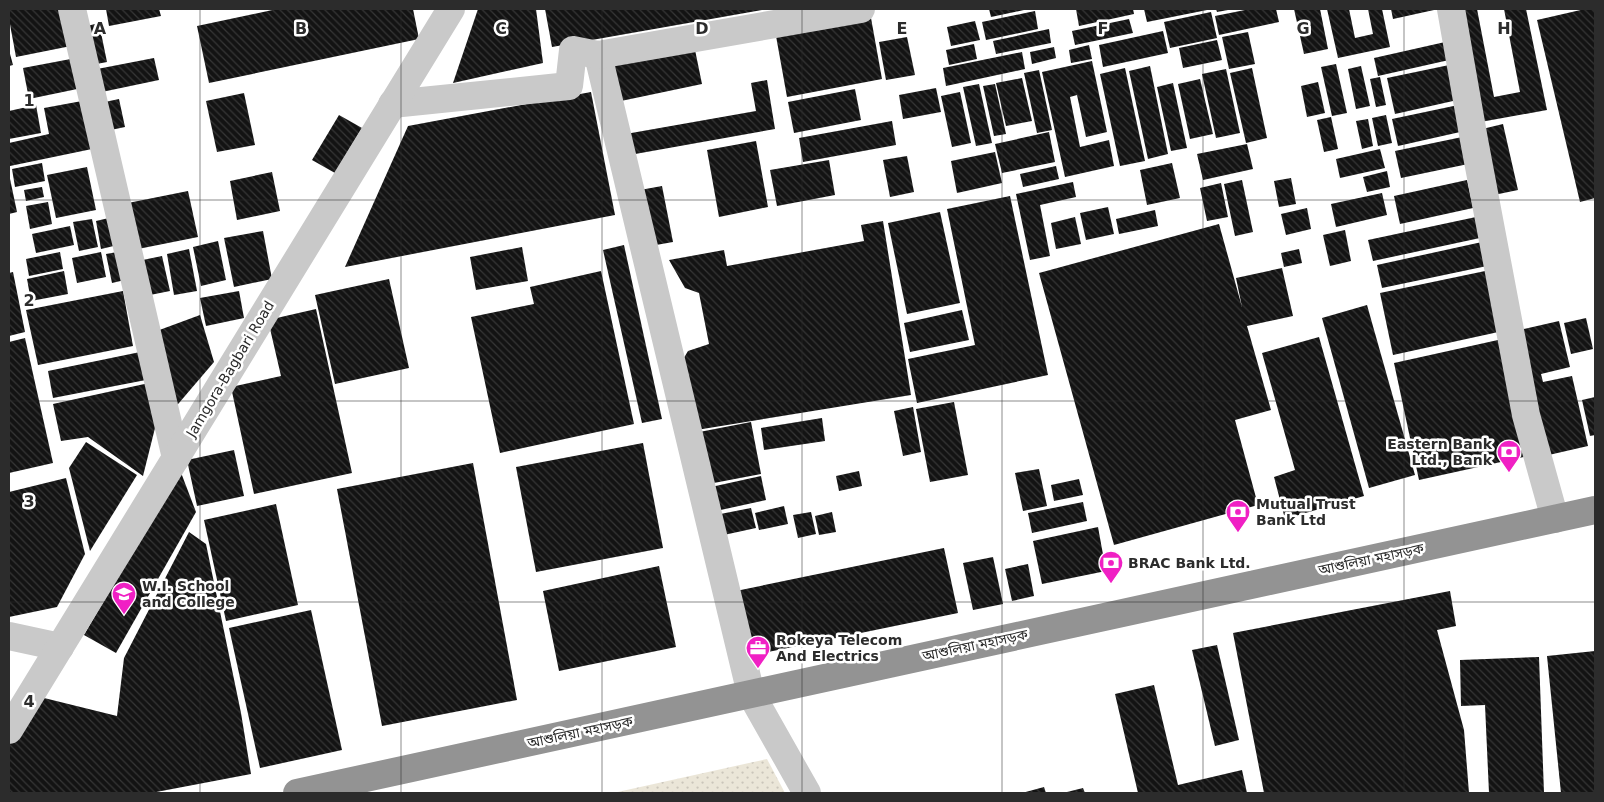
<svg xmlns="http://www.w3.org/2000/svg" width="1604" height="802" font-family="'DejaVu Sans','Noto Sans Bengali',sans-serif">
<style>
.grass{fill:url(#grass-dots)}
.building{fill:url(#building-back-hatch)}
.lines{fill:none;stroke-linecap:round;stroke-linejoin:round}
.street{stroke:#c9c9c9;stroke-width:28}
.highway{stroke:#939393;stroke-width:28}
.grid{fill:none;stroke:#2c2c2c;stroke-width:1;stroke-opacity:0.55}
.labels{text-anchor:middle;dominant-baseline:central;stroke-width:5;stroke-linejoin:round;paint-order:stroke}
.street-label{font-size:14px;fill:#2c2c2c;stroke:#fff}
.poi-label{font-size:14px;font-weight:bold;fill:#2c2c2c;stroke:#fff;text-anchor:start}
.grid-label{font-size:16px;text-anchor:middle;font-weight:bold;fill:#2c2c2c;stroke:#fff;stroke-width:5;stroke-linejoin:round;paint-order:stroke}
</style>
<defs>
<pattern id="grass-dots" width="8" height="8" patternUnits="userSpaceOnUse" patternTransform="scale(1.25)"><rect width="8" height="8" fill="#ebe6d8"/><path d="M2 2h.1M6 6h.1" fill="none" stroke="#cac5ba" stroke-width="1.8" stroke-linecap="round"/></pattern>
<pattern id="building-back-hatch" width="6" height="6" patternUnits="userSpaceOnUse" patternTransform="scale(1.25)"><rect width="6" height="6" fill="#131313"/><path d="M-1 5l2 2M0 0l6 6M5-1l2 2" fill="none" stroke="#363636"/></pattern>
</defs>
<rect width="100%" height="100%" fill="#fff"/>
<!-- grass -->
<path class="grass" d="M767,759L785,793H613Z"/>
<!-- building -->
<g class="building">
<path d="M9,9H63L71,46L16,57L9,19Z"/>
<path d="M106,9H159L161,16L109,26Z"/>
<path d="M277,9H413L419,39L209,83L197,26Z"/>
<path d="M478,9H536L543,63L453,83Z"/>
<path d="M545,9H762V10L552,47Z"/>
<path d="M989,9H1024V10L991,17Z"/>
<path d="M1076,9H1133L1134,14L1079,26Z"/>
<path d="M1144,9H1207V10L1147,22Z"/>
<path d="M1216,9H1228V10L1217,12Z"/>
<path d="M1250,9H1276L1279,22L1219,35L1215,16Z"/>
<path d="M1294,9H1320L1328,49L1304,54Z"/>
<path d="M1327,9H1349L1355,38L1373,34L1368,9H1382L1390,47L1338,58Z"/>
<path d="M1391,9H1434V10L1393,19Z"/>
<path d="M1456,9H1477L1494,97L1520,92L1504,9H1526L1547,110L1475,123Z"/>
<path d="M1585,9H1595V198L1580,202L1537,20Z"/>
<path d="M1035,11L1038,29L986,40L982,22Z"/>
<path d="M1211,12L1217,38L1170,48L1164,22Z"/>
<path d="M871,18L882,79L787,97L776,36Z"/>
<path d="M1129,19L1133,33L1075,45L1072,31Z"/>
<path d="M975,21L980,40L951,46L947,27Z"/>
<path d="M99,23L107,62L86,66L79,28Z"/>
<path d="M1049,29L1051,43L996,54L993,41Z"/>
<path d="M1163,31L1168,53L1103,67L1099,45Z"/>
<path d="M1248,32L1255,64L1229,69L1222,37Z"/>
<path d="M907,37L915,75L886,80L879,42Z"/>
<path d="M1217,40L1222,60L1183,68L1179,48Z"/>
<path d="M1454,40L1458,58L1378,76L1374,58Z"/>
<path d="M974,44L977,59L949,65L946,50Z"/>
<path d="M694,45L702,84L621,101L612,62Z"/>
<path d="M1089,45L1092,59L1071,63L1069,50Z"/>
<path d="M1054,47L1056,58L1032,64L1030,52Z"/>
<path d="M9,50L13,65L9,66Z"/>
<path d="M1022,52L1025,69L946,86L943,68Z"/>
<path d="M76,58L82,88L29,99L23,68Z"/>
<path d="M154,58L159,80L97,93L92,70Z"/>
<path d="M1092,61L1107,132L1086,137L1077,95L1070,97L1080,147L1109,140L1114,166L1065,177L1042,72Z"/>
<path d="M1336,64L1347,113L1332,116L1321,67Z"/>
<path d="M1454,64L1462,99L1395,114L1387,78Z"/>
<path d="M1150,66L1168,154L1148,159L1129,71Z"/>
<path d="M1361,66L1370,106L1356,109L1348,69Z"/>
<path d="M1125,68L1145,161L1120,166L1100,74Z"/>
<path d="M1252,68L1267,138L1246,143L1230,73Z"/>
<path d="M1226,69L1240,133L1216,138L1202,74Z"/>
<path d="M1039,70L1052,130L1037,133L1024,73Z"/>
<path d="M1380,77L1386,105L1376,107L1370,79Z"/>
<path d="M1022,78L1032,121L1006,126L996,83Z"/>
<path d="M1200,79L1213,134L1190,139L1178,84Z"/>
<path d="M767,80L775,129L624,156L620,135L756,111L751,83Z"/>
<path d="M1318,82L1325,113L1307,117L1301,86Z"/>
<path d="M1173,83L1187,148L1171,151L1157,87Z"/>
<path d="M979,84L992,143L976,146L963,87Z"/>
<path d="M995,84L1006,134L994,136L983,86Z"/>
<path d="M936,88L941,112L903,119L899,95Z"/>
<path d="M855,89L861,120L794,133L788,102Z"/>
<path d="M591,92L615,215L345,267L408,126Z"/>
<path d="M960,92L971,143L952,147L941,96Z"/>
<path d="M244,93L255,145L217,152L206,101Z"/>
<path d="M119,99L125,127L106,131L100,103Z"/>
<path d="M82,101L92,149L10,166L9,143L49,134L44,108Z"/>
<path d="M1463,104L1469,130L1398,146L1392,119Z"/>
<path d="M36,105L41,133L9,139V111Z"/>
<path d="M339,115L362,128L335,173L312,160Z"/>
<path d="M1386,115L1392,143L1378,146L1372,118Z"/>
<path d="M1331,117L1338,149L1324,152L1317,120Z"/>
<path d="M1368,119L1373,146L1362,149L1356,121Z"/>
<path d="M892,121L896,145L803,162L799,138Z"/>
<path d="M1503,124L1518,190L1489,196L1474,131Z"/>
<path d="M1049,132L1055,162L1002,173L995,144Z"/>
<path d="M1467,136L1473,163L1401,178L1395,151Z"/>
<path d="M756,141L768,207L719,217L707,150Z"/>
<path d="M1247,144L1253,169L1203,180L1197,154Z"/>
<path d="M1380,149L1385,168L1340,178L1336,159Z"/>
<path d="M995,152L1002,183L957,193L951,161Z"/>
<path d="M907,156L914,192L890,197L883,160Z"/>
<path d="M829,160L835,195L777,206L770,170Z"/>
<path d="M42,163L45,181L15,187L12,169Z"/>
<path d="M1172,163L1180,198L1147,205L1140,170Z"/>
<path d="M1056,166L1059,179L1023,187L1020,174Z"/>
<path d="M87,167L96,210L56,218L47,175Z"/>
<path d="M1387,171L1390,187L1367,192L1363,177Z"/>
<path d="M272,172L280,211L237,220L230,181Z"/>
<path d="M9,174L17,212L9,214Z"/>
<path d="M1291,178L1296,204L1279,207L1274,181Z"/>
<path d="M1242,180L1253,232L1235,236L1224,184Z"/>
<path d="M1467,180L1473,208L1400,224L1394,196Z"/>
<path d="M1073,182L1076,197L1040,205L1050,256L1030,260L1016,194Z"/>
<path d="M1221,183L1228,217L1207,221L1200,188Z"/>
<path d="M662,186L673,242L639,248L629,192Z"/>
<path d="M42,187L44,197L26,201L24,190Z"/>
<path d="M188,191L198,237L133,250L123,204Z"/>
<path d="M1382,193L1387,215L1336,227L1331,204Z"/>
<path d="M1010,196L1048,375L917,403L908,359L975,345L947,209Z"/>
<path d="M48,202L52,224L30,229L26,206Z"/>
<path d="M1108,207L1114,234L1086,240L1080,213Z"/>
<path d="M1307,208L1311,229L1286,235L1281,214Z"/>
<path d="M1155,210L1158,226L1119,234L1116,219Z"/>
<path d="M940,212L960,303L907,314L888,223Z"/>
<path d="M113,217L118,245L101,249L96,221Z"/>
<path d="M1075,217L1081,244L1056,249L1051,223Z"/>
<path d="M1476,217L1480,238L1373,261L1368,240Z"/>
<path d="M92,219L98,247L79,251L73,222Z"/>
<path d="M883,221L911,395L678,433L679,366L688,351L709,344L699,293L685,288L669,260L724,250L727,266L864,241L861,225Z"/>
<path d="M1219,224L1242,307L1236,278L1282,268L1293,316L1247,326L1271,410L1235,420L1258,505L1114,545L1039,273Z"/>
<path d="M70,226L74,245L36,253L32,234Z"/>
<path d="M1345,230L1351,261L1330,266L1323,235Z"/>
<path d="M263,231L272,279L234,287L224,238Z"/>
<path d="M218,241L226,280L201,286L193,247Z"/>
<path d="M1482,242L1487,266L1382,288L1377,265Z"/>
<path d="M624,245L662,419L642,423L603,250Z"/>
<path d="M522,247L528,281L476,290L470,257Z"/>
<path d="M189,249L197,291L174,295L167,254Z"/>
<path d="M1299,249L1302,263L1284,267L1281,253Z"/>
<path d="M123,251L129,279L112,283L106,254Z"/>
<path d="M60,252L63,269L29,276L26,259Z"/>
<path d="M101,252L106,277L77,283L72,258Z"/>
<path d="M162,256L170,291L140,297L133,262Z"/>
<path d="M1490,270L1503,331L1393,355L1380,293Z"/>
<path d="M64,271L68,294L31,301L27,279Z"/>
<path d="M601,271L634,424L500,453L471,317L534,304L530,287Z"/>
<path d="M13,272L25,332L9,336V273Z"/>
<path d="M389,279L409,368L335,384L315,295Z"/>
<path d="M123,291L133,346L38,365L26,310Z"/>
<path d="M239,291L244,318L206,326L200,298Z"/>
<path d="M1367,305L1415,475L1369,488L1322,318Z"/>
<path d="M316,309L352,473L254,494L231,387L281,376L268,320Z"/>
<path d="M962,310L969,340L910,352L904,323Z"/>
<path d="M200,315L214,362L173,410L154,332Z"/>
<path d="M1586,318L1593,349L1571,354L1564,323Z"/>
<path d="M1559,321L1570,367L1541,374L1543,382L1572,376L1588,446L1540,457L1511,332Z"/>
<path d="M1319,337L1364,496L1285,519L1274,477L1295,470L1262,353Z"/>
<path d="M25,338L53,463L9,473V342Z"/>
<path d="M1507,338L1533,455L1419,480L1394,363Z"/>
<path d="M145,351L151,379L53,398L48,371Z"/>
<path d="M149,383L157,420L143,476L88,437L61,441L53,404Z"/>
<path d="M1595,397V435L1590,436L1582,400Z"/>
<path d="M954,402L968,475L930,482L916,409Z"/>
<path d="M913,407L921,452L903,456L894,411Z"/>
<path d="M822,418L825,441L764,450L761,428Z"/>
<path d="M751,422L761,474L698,486L689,434Z"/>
<path d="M86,442L137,475L90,551L69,468Z"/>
<path d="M643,443L663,548L536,572L516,467Z"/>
<path d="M234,450L244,496L197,506L187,460Z"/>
<path d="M473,463L517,700L382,726L337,489Z"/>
<path d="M1039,469L1047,506L1023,511L1015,473Z"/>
<path d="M180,470L196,512L116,653L84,635Z"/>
<path d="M859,471L862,486L839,491L836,476Z"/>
<path d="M761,476L766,500L707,513L702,489Z"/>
<path d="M66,478L85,554L57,607L9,617V492Z"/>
<path d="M1079,479L1083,495L1054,501L1051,485Z"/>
<path d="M1083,502L1087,521L1032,533L1028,513Z"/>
<path d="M276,504L298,605L226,621L204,520Z"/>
<path d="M784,506L788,524L759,530L755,513Z"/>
<path d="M751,508L756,528L710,538L705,517Z"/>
<path d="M811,512L816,534L798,538L793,515Z"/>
<path d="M832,512L836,532L819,535L815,516Z"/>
<path d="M1098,527L1106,571L1042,584L1033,541Z"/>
<path d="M189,532L206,544L241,713L251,774L151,793H9V744L36,696L117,716L124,658Z"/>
<path d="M944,548L958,613L744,657L731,592Z"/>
<path d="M993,557L1003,604L973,610L963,563Z"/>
<path d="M1028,564L1034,596L1012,601L1005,569Z"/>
<path d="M659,566L676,647L559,671L543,591Z"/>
<path d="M1450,591L1456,626L1437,630L1464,730L1469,793H1264L1233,633Z"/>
<path d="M311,610L342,750L260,768L229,628Z"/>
<path d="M1217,645L1239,740L1215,746L1192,650Z"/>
<path d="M1595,651V793H1561L1547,656Z"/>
<path d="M1539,657L1544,793H1489L1485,705L1461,706L1460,660Z"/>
<path d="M1154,685L1178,785L1242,770L1247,793H1138L1115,694Z"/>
<path d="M1044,787L1046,793H1022Z"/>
<path d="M1083,788L1085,793H1063Z"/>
</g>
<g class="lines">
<!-- street -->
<g class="street">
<path d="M72,9L176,458"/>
<path d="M1451,9L1474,140L1526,415L1555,519"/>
<path d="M598,55L751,694L807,793"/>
<path d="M392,104L569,86L573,50L598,55L861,9"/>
<path d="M9,636L60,647"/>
<path d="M9,730L451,9"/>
</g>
<!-- highway -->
<path class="highway" d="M297,793L1595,510"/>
</g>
<!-- grid -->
<path class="grid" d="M200,9V793M401,9V793M602,9V793M802,9V793M1002,9V793M1203,9V793M1404,9V793M9,200H1595M9,401H1595M9,602H1595"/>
<!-- icons -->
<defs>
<symbol id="bank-pin" viewBox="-11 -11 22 30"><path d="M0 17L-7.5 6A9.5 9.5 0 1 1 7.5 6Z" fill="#f020c4" stroke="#fff"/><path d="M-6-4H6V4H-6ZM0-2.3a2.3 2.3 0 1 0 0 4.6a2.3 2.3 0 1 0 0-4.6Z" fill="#fff"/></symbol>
<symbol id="school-pin" viewBox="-11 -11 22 30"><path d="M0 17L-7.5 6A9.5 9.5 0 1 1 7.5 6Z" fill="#f020c4" stroke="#fff"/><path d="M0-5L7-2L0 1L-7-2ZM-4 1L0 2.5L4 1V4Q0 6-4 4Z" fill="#fff"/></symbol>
<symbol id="office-pin" viewBox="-11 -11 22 30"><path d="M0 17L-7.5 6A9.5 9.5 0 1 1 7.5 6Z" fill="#f020c4" stroke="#fff"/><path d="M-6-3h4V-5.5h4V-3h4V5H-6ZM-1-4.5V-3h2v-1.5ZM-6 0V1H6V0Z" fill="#fff"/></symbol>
</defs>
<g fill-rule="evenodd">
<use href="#bank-pin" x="1495" y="438" width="28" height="38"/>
<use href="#bank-pin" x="1224" y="498" width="28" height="38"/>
<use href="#bank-pin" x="1097" y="549" width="28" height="38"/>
<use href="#school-pin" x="110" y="580" width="28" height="38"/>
<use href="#office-pin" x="744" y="634" width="28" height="38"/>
</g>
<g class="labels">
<!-- street labels -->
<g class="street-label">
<text transform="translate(230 369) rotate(-59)">Jamgora-Bagbari Road</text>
<text transform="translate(1371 559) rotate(-12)">আশুলিয়া মহাসড়ক</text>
<text transform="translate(975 645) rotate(-12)">আশুলিয়া মহাসড়ক</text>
<text transform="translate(580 732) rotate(-12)">আশুলিয়া মহাসড়ক</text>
</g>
<!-- poi labels -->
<g class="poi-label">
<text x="1492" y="444" text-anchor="end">Eastern Bank<tspan x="1492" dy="16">Ltd., Bank</tspan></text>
<text x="1256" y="504">Mutual Trust<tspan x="1256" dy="16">Bank Ltd</tspan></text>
<text x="1128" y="563">BRAC Bank Ltd.</text>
<text x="142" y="586">W.I. School<tspan x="142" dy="16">and College</tspan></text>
<text x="776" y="640">Rokeya Telecom<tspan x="776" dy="16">And Electrics</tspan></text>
</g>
</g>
<g class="grid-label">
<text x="100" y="34">A</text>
<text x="301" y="34">B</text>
<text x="501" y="34">C</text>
<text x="702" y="34">D</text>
<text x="902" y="34">E</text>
<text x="1103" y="34">F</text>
<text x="1303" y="34">G</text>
<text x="1504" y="34">H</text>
<text x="29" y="106">1</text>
<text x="29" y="306">2</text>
<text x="29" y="507">3</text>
<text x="29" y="707">4</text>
</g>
<!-- border -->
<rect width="1604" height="802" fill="none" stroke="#2c2c2c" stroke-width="20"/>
</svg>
